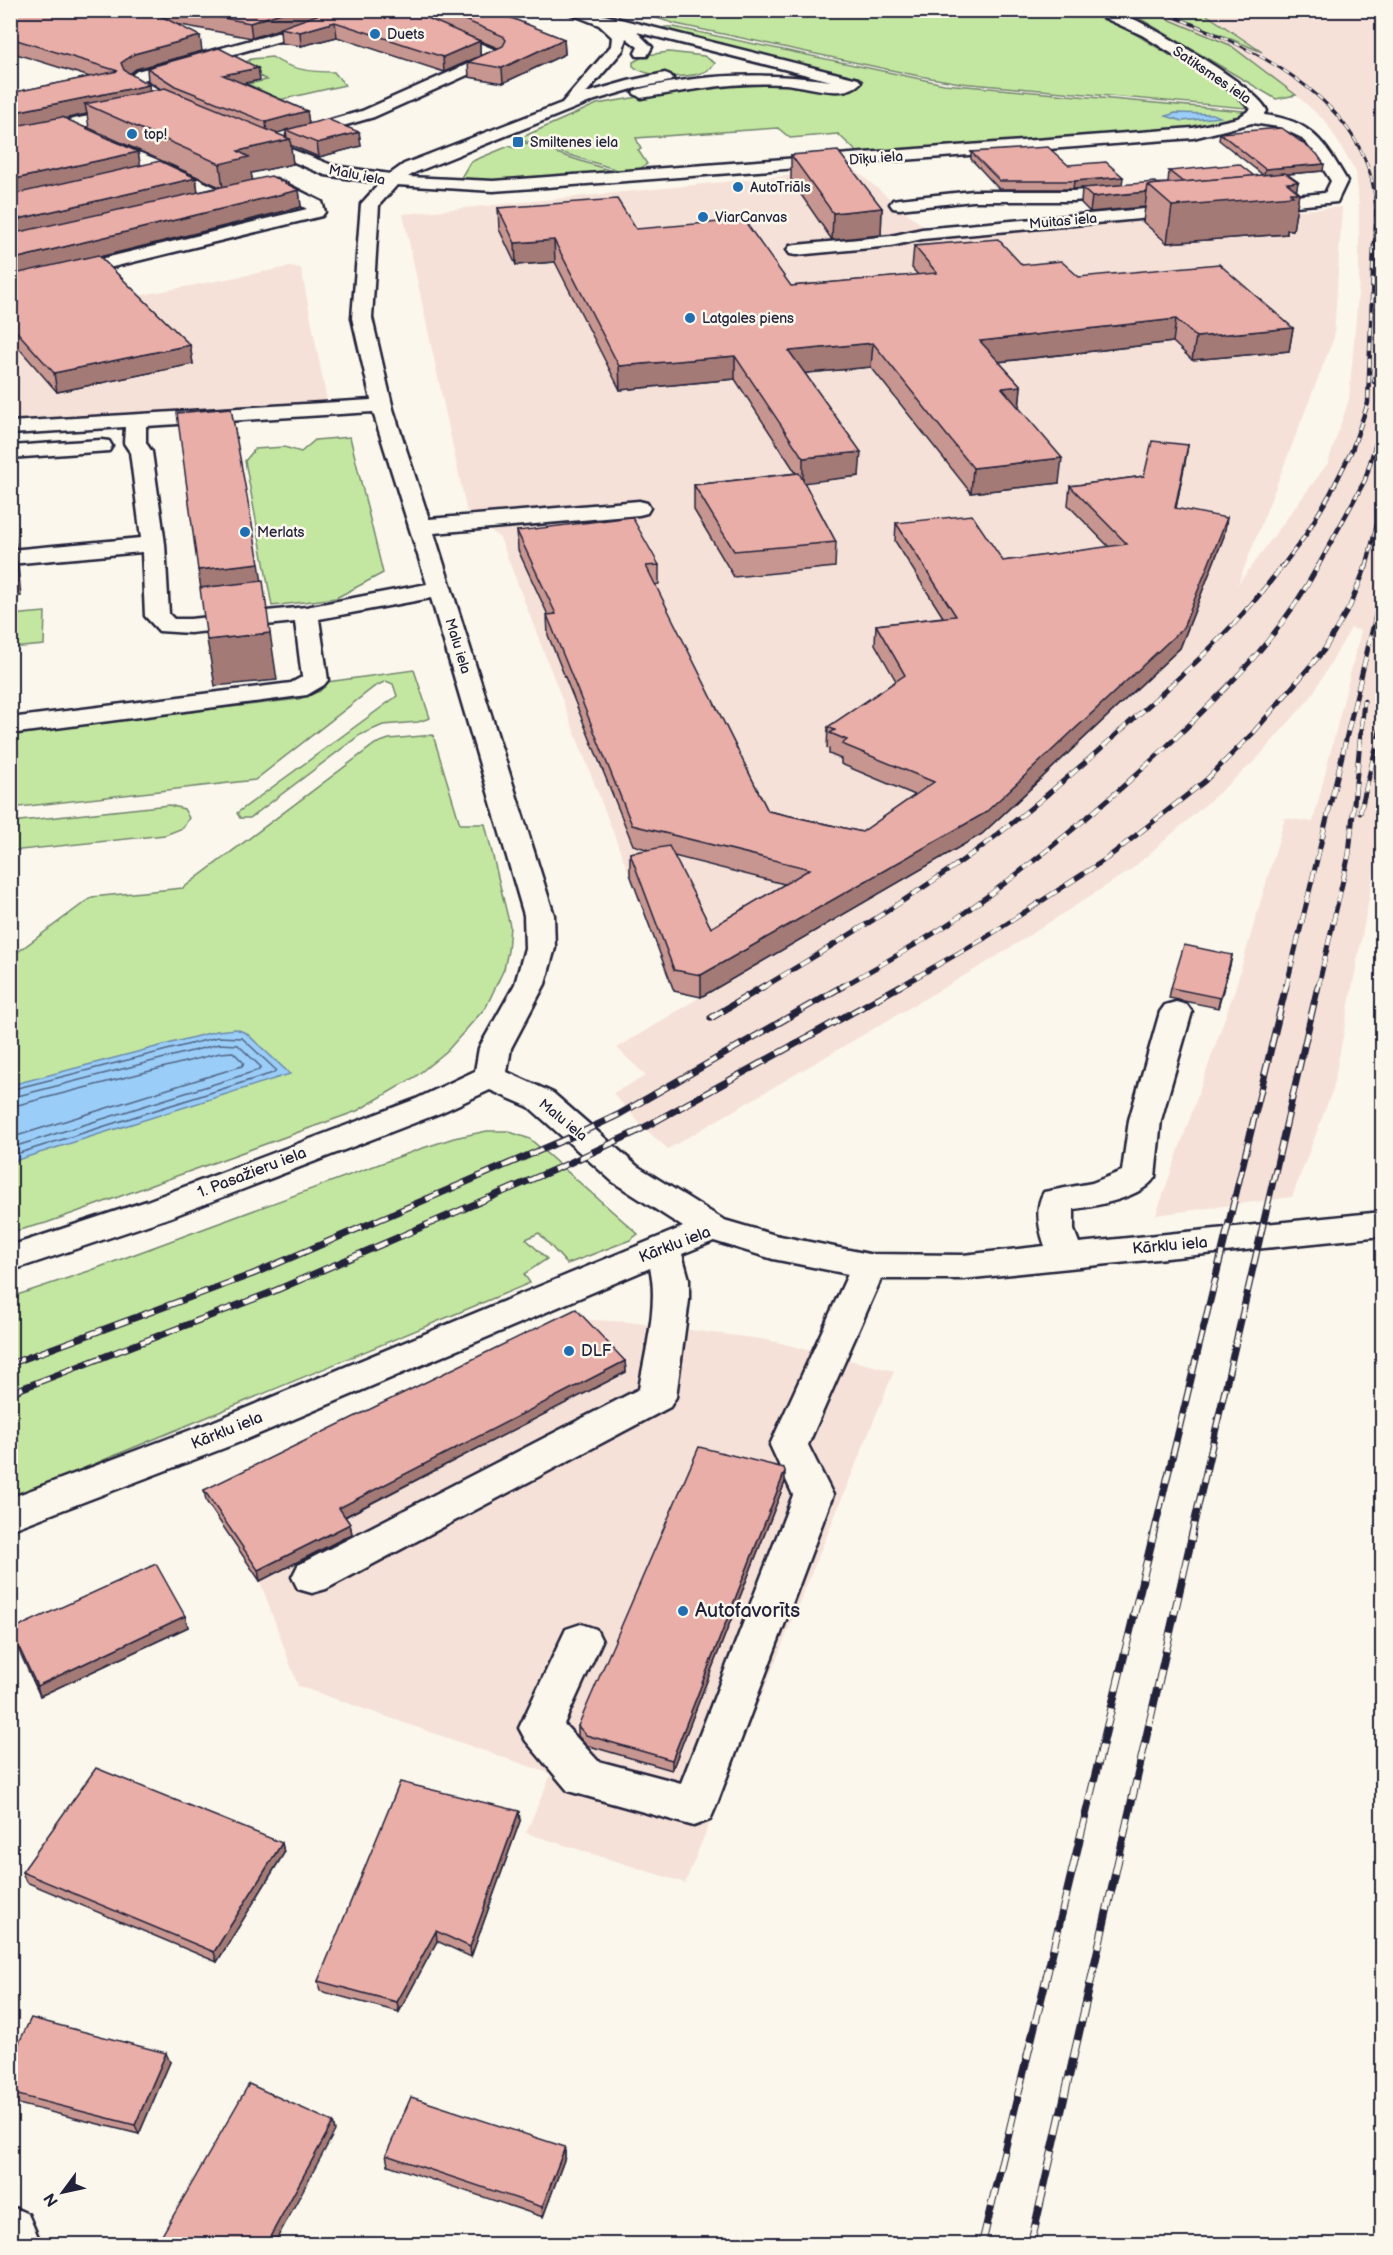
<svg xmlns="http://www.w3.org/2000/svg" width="1393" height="2255" font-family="'Balsamiq Sans',sans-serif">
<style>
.built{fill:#f6e1d8}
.green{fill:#c3e7a0;stroke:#72846e;stroke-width:1.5}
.water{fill:#9acdf7;stroke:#6a89ac;stroke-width:1.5}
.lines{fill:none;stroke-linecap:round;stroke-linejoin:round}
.shore{stroke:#526686;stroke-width:1.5}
.minor-casing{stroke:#22223b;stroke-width:5}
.minor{fill:#fbf7ec;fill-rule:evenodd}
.rail-far4-casing{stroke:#22223b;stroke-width:3}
.rail-far3-casing{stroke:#22223b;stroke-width:4.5}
.rail-far2-casing{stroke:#22223b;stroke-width:5}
.rail-far1-casing{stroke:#22223b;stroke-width:7}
.rail-casing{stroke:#22223b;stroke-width:8}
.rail-far4{stroke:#fbf7ec;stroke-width:2;stroke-dasharray:7;stroke-linecap:butt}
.rail-far3{stroke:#fbf7ec;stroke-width:3;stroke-dasharray:8;stroke-linecap:butt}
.rail-far2{stroke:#fbf7ec;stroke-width:4;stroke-dasharray:11;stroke-linecap:butt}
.rail-far1{stroke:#fbf7ec;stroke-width:4.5;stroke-dasharray:14;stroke-linecap:butt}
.rail{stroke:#fbf7ec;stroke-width:6;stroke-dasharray:19;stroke-linecap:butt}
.wall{fill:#c89690;stroke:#22223b;stroke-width:1.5;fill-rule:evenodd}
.shaded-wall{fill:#a37a76;stroke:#22223b;stroke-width:1.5}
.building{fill:#e9aea8;stroke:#22223b;stroke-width:1.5}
.poi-dot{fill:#1f6fb2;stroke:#fbf7ec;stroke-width:2}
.labels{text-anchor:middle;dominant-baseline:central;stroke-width:5;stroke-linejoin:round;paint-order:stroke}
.far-poi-label{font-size:14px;fill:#22223b;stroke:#fbf7ec;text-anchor:start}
.far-street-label{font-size:14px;fill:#22223b;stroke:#fbf7ec}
.street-label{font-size:16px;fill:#22223b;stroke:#fbf7ec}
.poi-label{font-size:16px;fill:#22223b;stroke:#fbf7ec;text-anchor:start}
.near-poi-label{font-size:20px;fill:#22223b;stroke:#fbf7ec;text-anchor:start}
</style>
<rect width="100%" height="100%" fill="#fbf7ec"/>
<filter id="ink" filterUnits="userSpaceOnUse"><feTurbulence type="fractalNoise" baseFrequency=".0167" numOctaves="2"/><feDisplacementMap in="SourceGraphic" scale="12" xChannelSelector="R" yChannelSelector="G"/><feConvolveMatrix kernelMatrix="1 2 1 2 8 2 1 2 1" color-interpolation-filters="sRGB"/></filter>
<g filter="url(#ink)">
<!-- built -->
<g class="built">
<path d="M1149,11H1164L1258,49L1201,11H1382V830L1333,1089L1292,1197L1156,1215L1235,989L1285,818L1313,822L1361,631L1351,628L1311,697L1255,761L1132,869L991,960L668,1149L643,1127L613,1093L646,1076L617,1048L700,997L674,991L500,538L467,513L403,214L854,169L935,236L1342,207L1334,337L1238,584L1328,463L1349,399L1359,282V208L1356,172L1326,122L1296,95L1230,45Z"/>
<path d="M289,267L301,268L327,401L312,404L11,420V320Z"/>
<path d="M576,1319L629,1322L768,1340L894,1371L685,1883L526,1833L551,1774L298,1686L260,1581L206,1501Z"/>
</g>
<!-- green -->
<g class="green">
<path d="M634,11H1064L1103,17L1116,22L1241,99L1246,108L960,83L919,76L676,24Z"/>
<path d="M1119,11H1149L1230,45L1296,95L1276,99L1139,18Z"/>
<path d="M1164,11H1201L1262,52Z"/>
<path d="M666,27H674L944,84L1243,111C1237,122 1221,124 1209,127L859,154L838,134L790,138L778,128L636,138L641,149L638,150L647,164L635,172L621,171L518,139L597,104L715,84L781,82L838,90L862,81L658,29Z"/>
<path d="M669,52L704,56L715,63C706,82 647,79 633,66V62L646,55Z"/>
<path d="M272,57C291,70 312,72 334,72L345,85L248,107L214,91L267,80L240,66L251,59Z"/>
<path d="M525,143L615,172L509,180L459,181L469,164L475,160L509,146L514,148Z"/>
<path d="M350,437L383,573L336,598L272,606L245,461L255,449L284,447L301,452L315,440Z"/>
<path d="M45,612L44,645L11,648V615Z"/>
<path d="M414,670L430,718L418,722L383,725L360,735L250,818H240L237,813L397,696L393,684L386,681L374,687L255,780L11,808L10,733L299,699L320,691L327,682Z"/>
<path d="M433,735L460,824H485L510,926L508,951L504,969L486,1007L447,1051L415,1077L357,1111L46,1223L11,1232V957L92,897L183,888L375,744L389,739Z"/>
<path d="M169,805L184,809L189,818L183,828L165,835L11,851V822Z"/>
<path d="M487,1131H507L530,1139L638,1234L630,1240L567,1264L539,1233L526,1239L547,1259L524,1274L530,1283L82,1469L11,1497V1297L89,1271L420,1149L454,1138Z"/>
</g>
<!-- water -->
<g class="water">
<path d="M1175,113L1213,114L1220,117L1182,121L1166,116Z"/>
<path d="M236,1029L246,1033L290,1074L11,1162V1085L217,1031Z"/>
</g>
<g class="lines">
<!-- shore -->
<g class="shore">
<path d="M10,1090L218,1037L242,1038L276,1070L273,1073L10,1156"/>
<path d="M10,1098L219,1044L238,1045L261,1067L259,1070L10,1148"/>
<path d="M10,1107L220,1053L233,1052L244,1063L242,1066L10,1138"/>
</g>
<defs>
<g id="minor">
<path d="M346,10H369L287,39L143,80L172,98L175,101L172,104H162L125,80L137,71L277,33Z"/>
<path d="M380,10H400L503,53L505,56L503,59L374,117L301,138H289L287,135L289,132L362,111L486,56Z"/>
<path d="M561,10H584L858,79L861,82C844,101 806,85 785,84C736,81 689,90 641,98L633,93L636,90C701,73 765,72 831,81L637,32L652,47L647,56H637L635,53L638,47L626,38L623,50L586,93L628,81L665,73L670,75L673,78L670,81L636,88L595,100L416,172L408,177L493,181L1193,128L1238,118L1251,109L1232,91L1142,35L1087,10C1102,10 1115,11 1129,17C1153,27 1260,89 1267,111L1264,115C1311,120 1325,143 1347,181L1337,202L1255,210L1249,209L1246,205L1249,201L1255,200L1325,193L1331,181L1308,145L1300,137L1279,127L1252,123L1193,138L493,191L397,185L379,205L372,318L393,409L429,519L639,501L647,503L650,508L647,513L639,515L434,533L554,915L555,948L545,984L511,1048L507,1072L553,1093L637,1166L724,1220L775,1235L869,1254L963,1255L1045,1246C1039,1229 1034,1208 1044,1192L1092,1183L1122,1171L1129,1120L1160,1012L1165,1005L1176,1002L1187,1005L1192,1012L1161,1120L1155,1177C1142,1198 1096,1206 1074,1209V1230L1079,1243L1382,1212V1236L963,1279H881L808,1445L833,1495L716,1806L710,1820L694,1826L568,1791L526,1741L519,1728L566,1629L581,1624L596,1629L602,1641L564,1724L598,1761L681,1783L793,1495L770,1445L848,1274L773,1259L714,1241L682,1254L689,1279V1300L676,1397L670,1407L326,1589L312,1593L298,1589L292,1577L298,1565L639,1389C645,1353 659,1303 650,1268L240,1442L10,1530V1498L212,1422L683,1227L613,1182L529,1107L490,1090L440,1113L171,1217L10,1271V1246L147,1201L416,1099L475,1071L479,1048L515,984L525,948L524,915L431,598L319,619L328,680L324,685L307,695L10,734V718L291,683L302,677L295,622L190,633L159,631L145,616L142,552L10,564V550L141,538L130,452L124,443L125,427L10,434V422L371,400L352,318L361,204L380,183L325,175L244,141L242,138L250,133L334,166L390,174L404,164L562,103L611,46L612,37L599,25ZM373,412L427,584L306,607L190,619H174L169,614L165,544L152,452L146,443V426Z"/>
<path d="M128,108L136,113L134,116L10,142V132Z"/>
<path d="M97,136L161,161L225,192L228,196L225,200H213L149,168L91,144L89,141Z"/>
<path d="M276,179L322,202L325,212L322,216L10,292V281L307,209L270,188L268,184L270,180Z"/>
<path d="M1127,187L1133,188L1135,192L1133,196L1073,201H973L899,209L893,208L890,204L893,200L899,199L973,191H1073Z"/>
<path d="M1188,205L1194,206L1197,210L1194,214L922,239L891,246L796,255L790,254L787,250L790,246L796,245L891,236L922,229Z"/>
<path d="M101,440L109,441L112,446L109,451L10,458V446Z"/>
<path d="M10,2206L28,2214L41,2244H10Z"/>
</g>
</defs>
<!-- minor casing -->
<use href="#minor" class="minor-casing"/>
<!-- minor -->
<use href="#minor" class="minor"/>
<defs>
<path id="rail-far4" d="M1157,10C1241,43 1357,90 1374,191C1377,209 1375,228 1374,246"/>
<g id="rail-far3">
<path d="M1374,382L1382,355"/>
<path d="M1281,568L1305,536L1330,494L1352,450L1368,403L1374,245"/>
<path d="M1317,568L1365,480L1382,423"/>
<path d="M1366,568L1382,504"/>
</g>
<g id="rail-far2">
<path d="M1360,813L1382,723"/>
<path d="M762,988C837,943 913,897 984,845C1038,804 1090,759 1140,713C1191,668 1242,621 1282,566"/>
<path d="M840,988C879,965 920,944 957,918C1038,861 1116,796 1187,727C1239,676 1283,631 1318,566"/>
<path d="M897,988L985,938L1106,859L1205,781L1253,733L1324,650L1350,606L1366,566"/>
<path d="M1286,988L1382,590"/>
<path d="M1318,988L1349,854L1364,701"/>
</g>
<g id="rail-far1">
<path d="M711,1018L764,986"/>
<path d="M10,1364L253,1274L580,1133L618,1115L843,986"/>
<path d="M10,1393L272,1292L565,1165L636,1132L900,986"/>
<path d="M1153,1537L1286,986"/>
<path d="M1191,1537L1318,986"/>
</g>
<g id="rail">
<path d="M982,2244L1153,1536"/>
<path d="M1031,2244L1192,1536"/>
</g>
</defs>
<!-- rail-far4 casing -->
<use href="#rail-far4" class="rail-far4-casing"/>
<!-- rail-far3 casing -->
<use href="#rail-far3" class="rail-far3-casing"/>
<!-- rail-far2 casing -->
<use href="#rail-far2" class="rail-far2-casing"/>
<!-- rail-far1 casing -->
<use href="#rail-far1" class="rail-far1-casing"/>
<!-- rail casing -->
<use href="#rail" class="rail-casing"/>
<!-- rail-far4 -->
<use href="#rail-far4" class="rail-far4"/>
<!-- rail-far3 -->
<use href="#rail-far3" class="rail-far3"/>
<!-- rail-far2 -->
<use href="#rail-far2" class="rail-far2"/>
<!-- rail-far1 -->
<use href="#rail-far1" class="rail-far1"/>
<!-- rail -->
<use href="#rail" class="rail"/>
</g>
<!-- wall -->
<g class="wall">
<path d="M10,10H491L564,39L565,54L503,83L469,77L468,62L498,48L466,35L480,41V56L444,72L337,37L301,46L281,43L280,29L252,38L175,24L202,51L136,69L130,73L150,91L161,89L148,81L147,68L260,80L244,83L307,111L309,124L275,133L287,138L286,130L359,132L361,146L319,157L290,145L293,164L251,173L252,180L299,190L301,207L100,257L190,345L193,364L57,392L10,338V93L90,77L10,52ZM87,114L89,128L220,187L198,192L196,178L140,165L138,152L64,119Z"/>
<path d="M1220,133L1323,171L1287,174L1298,182L1296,190L1299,193L1293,230H1287V234L1167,243L1143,222L1145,207L1090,212L1081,203L1082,188L1119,185L1073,189H999L971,159V152L1068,165L1122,185L1168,183L1169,171L1254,176L1263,175L1219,140Z"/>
<path d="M791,155L882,208L881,235L832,240L791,180Z"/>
<path d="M498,208L636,229L791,286L918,275L912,268L914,246L1022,265L1079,277L1293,328L1289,351L1192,360L1173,342L999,362L1021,386L1019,408L1059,483L971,493L871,367L805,373L859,476L804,482L836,542L835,567L734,577L694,510V485L796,473L735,379L620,390L555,262L516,265L499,229Z"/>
<path d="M1188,445L1176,508L1224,536L1180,648L982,834L701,997L674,991L630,874V853L649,850L633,845L548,635L547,615H548L518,550L517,531L659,565V584L655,585L768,811L862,832L915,795L841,764V759L829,754V749L827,748L828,727L896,681L875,644L876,625L943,617L895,541L896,523L1003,561L1109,547L1068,505L1070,486L1144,476ZM674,856L784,884H785L711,928Z"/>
<path d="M1232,955L1230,965L1218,1008L1169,998L1171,988Z"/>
<path d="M625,1361L626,1372L345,1517L350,1524L352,1534L260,1581L206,1501L204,1490Z"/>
<path d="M785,1482L672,1770L586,1745L578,1736V1726Z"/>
<path d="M185,1616L188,1627L40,1696L14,1640L11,1630Z"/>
<path d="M520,1821L471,1957L437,1941L399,2012L320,1991L318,1981Z"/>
<path d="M282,1843L284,1853L217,1962L26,1882L22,1872Z"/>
<path d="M10,2061L170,2062L139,2134L10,2102Z"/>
<path d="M565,2147V2157L543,2217L388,2165L386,2155Z"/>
</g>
<!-- shaded-wall -->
<g class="shaded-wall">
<path d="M290,10H337L252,38L250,23Z"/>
<path d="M335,22L337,37L301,46L300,32Z"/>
<path d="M200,36L202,51L136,69L124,78L121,63L134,54Z"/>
<path d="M564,39L565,54L503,83L502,68Z"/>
<path d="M480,41V56L444,72L443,57Z"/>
<path d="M258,68L260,80L225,87L223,75Z"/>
<path d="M149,85L151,101L85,104L87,114L10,130V113Z"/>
<path d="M307,111L309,124L267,136L266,122Z"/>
<path d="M359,132L361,146L319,157L317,143Z"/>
<path d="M290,139L293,164L251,173L253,182L223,189L220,164L238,151Z"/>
<path d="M138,152L141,168L10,198V180Z"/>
<path d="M1324,164L1323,171L1264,176L1265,169Z"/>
<path d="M1123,177L1122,185L1073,189L1074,181Z"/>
<path d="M196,178L198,194L10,239V221Z"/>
<path d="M1298,182L1296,193H1299L1293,230H1287V234L1167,243L1172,206L1287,183Z"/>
<path d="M299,190L301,207L10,279V260Z"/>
<path d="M1147,192L1145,207L1090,212L1092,197Z"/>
<path d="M882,208L881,235L832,240L833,213Z"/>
<path d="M554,240L555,262L516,265L515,243Z"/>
<path d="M1176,319L1173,342L978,364L980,341Z"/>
<path d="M1293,328L1289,351L1192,360L1196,337Z"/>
<path d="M873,343L871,367L788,375L789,351Z"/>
<path d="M190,345L193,364L57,392L54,373Z"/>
<path d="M735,356V379L620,390L619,366Z"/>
<path d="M1021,386L1019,410L1002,388Z"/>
<path d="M1188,445L1185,463L1172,526L1175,508Z"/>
<path d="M861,452L859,476L803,483V458Z"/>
<path d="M1062,458L1059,483L971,493L973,468Z"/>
<path d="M10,500L16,547L14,548L18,566L21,596L10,597Z"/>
<path d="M1227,518L1224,536L1180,648L982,834L701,997V975L985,813Z"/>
<path d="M259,563L266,609L205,615L198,570Z"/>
<path d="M270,633L277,680L215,686L207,640Z"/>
<path d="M1232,955L1230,965L1218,1008L1220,998Z"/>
<path d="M625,1361L626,1372L340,1519L339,1508Z"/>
<path d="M785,1471V1482L672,1770V1760Z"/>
<path d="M350,1524L352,1534L260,1581L258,1570Z"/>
<path d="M185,1616L188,1627L40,1696L37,1686Z"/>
<path d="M519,1811L520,1821L471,1957L470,1947Z"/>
<path d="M282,1843L284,1853L217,1962L214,1952Z"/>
<path d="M436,1931L437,1941L399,2012L397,2002Z"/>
<path d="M166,2053L170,2062L139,2134L135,2125Z"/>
<path d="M333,2122L335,2131L274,2244H266Z"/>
<path d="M565,2147V2157L543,2217L542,2207Z"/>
</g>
<!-- building -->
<g class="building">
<path d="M10,10H149L200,36L134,54L121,63L124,70L149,85L10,113V110H12L10,109V93L118,71L10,38Z"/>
<path d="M180,10H290L250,23Z"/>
<path d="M331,10H409L480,41L443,57L335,22L300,32L280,28Z"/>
<path d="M441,10H491L564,39L502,68L468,62L503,46L506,40L503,36Z"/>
<path d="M219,48L258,68L223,75L307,111L266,122L175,86L147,68Z"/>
<path d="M165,88L290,139L238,151L249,157L220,164L85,104Z"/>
<path d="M62,117L138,152L10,180V127Z"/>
<path d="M327,119L359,132L317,143L286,130Z"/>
<path d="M1282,128L1317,154L1324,164L1265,169L1220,133Z"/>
<path d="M1048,147L1068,165L1106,162L1123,177L1074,181H1000L971,152Z"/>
<path d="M838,151L882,208L833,213L791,155Z"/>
<path d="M160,161L196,178L10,221V195Z"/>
<path d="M1239,164L1254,176L1183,182L1169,171Z"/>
<path d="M1285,173L1298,182L1287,183L1299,193H1290L1293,196L1172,206L1148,185Z"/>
<path d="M271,176L299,190L10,260V234Z"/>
<path d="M1155,182L1158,184L1148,185L1147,192L1092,197L1082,188Z"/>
<path d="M617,199L636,229L744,220L791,286L937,273L914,246L998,239L1022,265L1061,261L1079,277L1219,264L1293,328L1196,337L1176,319L980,341L1021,386L1002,388L1062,458L973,468L873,343L789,351L861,452L803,458L735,356L619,366L554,240L515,243L498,208Z"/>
<path d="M98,255L190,345L54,373L10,324V275Z"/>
<path d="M231,408L259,563L198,570L177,413Z"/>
<path d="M1152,441L1188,445L1175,508L1227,518L1183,628L985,813L701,975L674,970L630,853L669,846L711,928L810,869L632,825L547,615L556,614L517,531L632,517L659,565L646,566L768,811L862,832L934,782L842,744L847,740L830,733L835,730L828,727L905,675L876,625L956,616L896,523L972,515L1003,561L1127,544L1070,486L1144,476Z"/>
<path d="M799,473L836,542L734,551L694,485Z"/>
<path d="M263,581L270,633L207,640L200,588Z"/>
<path d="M1184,945L1232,955L1220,998L1171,988Z"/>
<path d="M576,1309L625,1361L339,1508L350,1524L258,1570L204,1490Z"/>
<path d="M699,1447L784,1468L785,1471L672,1760L586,1735L578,1726Z"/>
<path d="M156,1564L185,1616L37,1686L11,1630Z"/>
<path d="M96,1768L282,1843L214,1952L22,1872Z"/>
<path d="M400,1782L519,1811L470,1947L436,1931L397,2002L318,1981Z"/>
<path d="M31,2018L166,2053L135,2125L10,2093V2061Z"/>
<path d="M249,2084L333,2122L266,2244H157Z"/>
<path d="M411,2097L565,2147L542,2207L386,2155Z"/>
</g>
</g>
<!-- markers -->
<g class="poi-dot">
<circle cx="375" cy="34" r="6"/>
<circle cx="132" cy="134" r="6"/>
<rect x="512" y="136" width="12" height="12" rx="3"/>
<circle cx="738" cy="187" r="6"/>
<circle cx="703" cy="217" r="6"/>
<circle cx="690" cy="318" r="6"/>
<circle cx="245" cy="532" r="6"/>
<circle cx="569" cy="1351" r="6"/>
<circle cx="683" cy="1611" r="6"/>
</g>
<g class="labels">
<!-- far-poi labels -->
<g class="far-poi-label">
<text x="387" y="34">Duets</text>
<text x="144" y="134">top!</text>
<text x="530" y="142">Smiltenes iela</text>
<text x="750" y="187">AutoTriāls</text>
<text x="715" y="217">ViarCanvas</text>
<text x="702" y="318">Latgales piens</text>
<text x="257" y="532">Merlats</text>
</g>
<!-- far-street labels -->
<g class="far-street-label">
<text transform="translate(1212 75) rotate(34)">Satiksmes iela</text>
<text transform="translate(876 158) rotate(-4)">Dīķu iela</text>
<text transform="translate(357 175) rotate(11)">Malu iela</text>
<text transform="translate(1063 221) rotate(-5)">Muitas iela</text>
<text transform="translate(458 646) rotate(73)">Malu iela</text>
<text transform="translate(563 1120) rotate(39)">Malu iela</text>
</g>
<!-- street labels -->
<g class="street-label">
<text transform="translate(252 1173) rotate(-21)">1. Pasažieru iela</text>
<text transform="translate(675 1245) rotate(-21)">Kārklu iela</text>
<text transform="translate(1170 1246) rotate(-5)">Kārklu iela</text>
<text transform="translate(227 1431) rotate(-22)">Kārklu iela</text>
</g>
<!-- poi labels -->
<g class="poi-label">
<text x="581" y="1351">DLF</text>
</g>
<!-- near-poi labels -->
<g class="near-poi-label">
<text x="695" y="1611">Autofavorīts</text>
</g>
</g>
<!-- margin -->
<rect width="1393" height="2255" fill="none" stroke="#fbf7ec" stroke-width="36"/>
<rect x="18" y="18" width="1357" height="2219" fill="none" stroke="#22223b" stroke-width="2" filter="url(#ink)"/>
<!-- north arrow -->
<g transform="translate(63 2192) rotate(237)" stroke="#fbf7ec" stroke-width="4.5" paint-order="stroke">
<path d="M0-4.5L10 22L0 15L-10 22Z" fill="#22223b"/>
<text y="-9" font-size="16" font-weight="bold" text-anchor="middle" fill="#22223b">N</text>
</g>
</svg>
